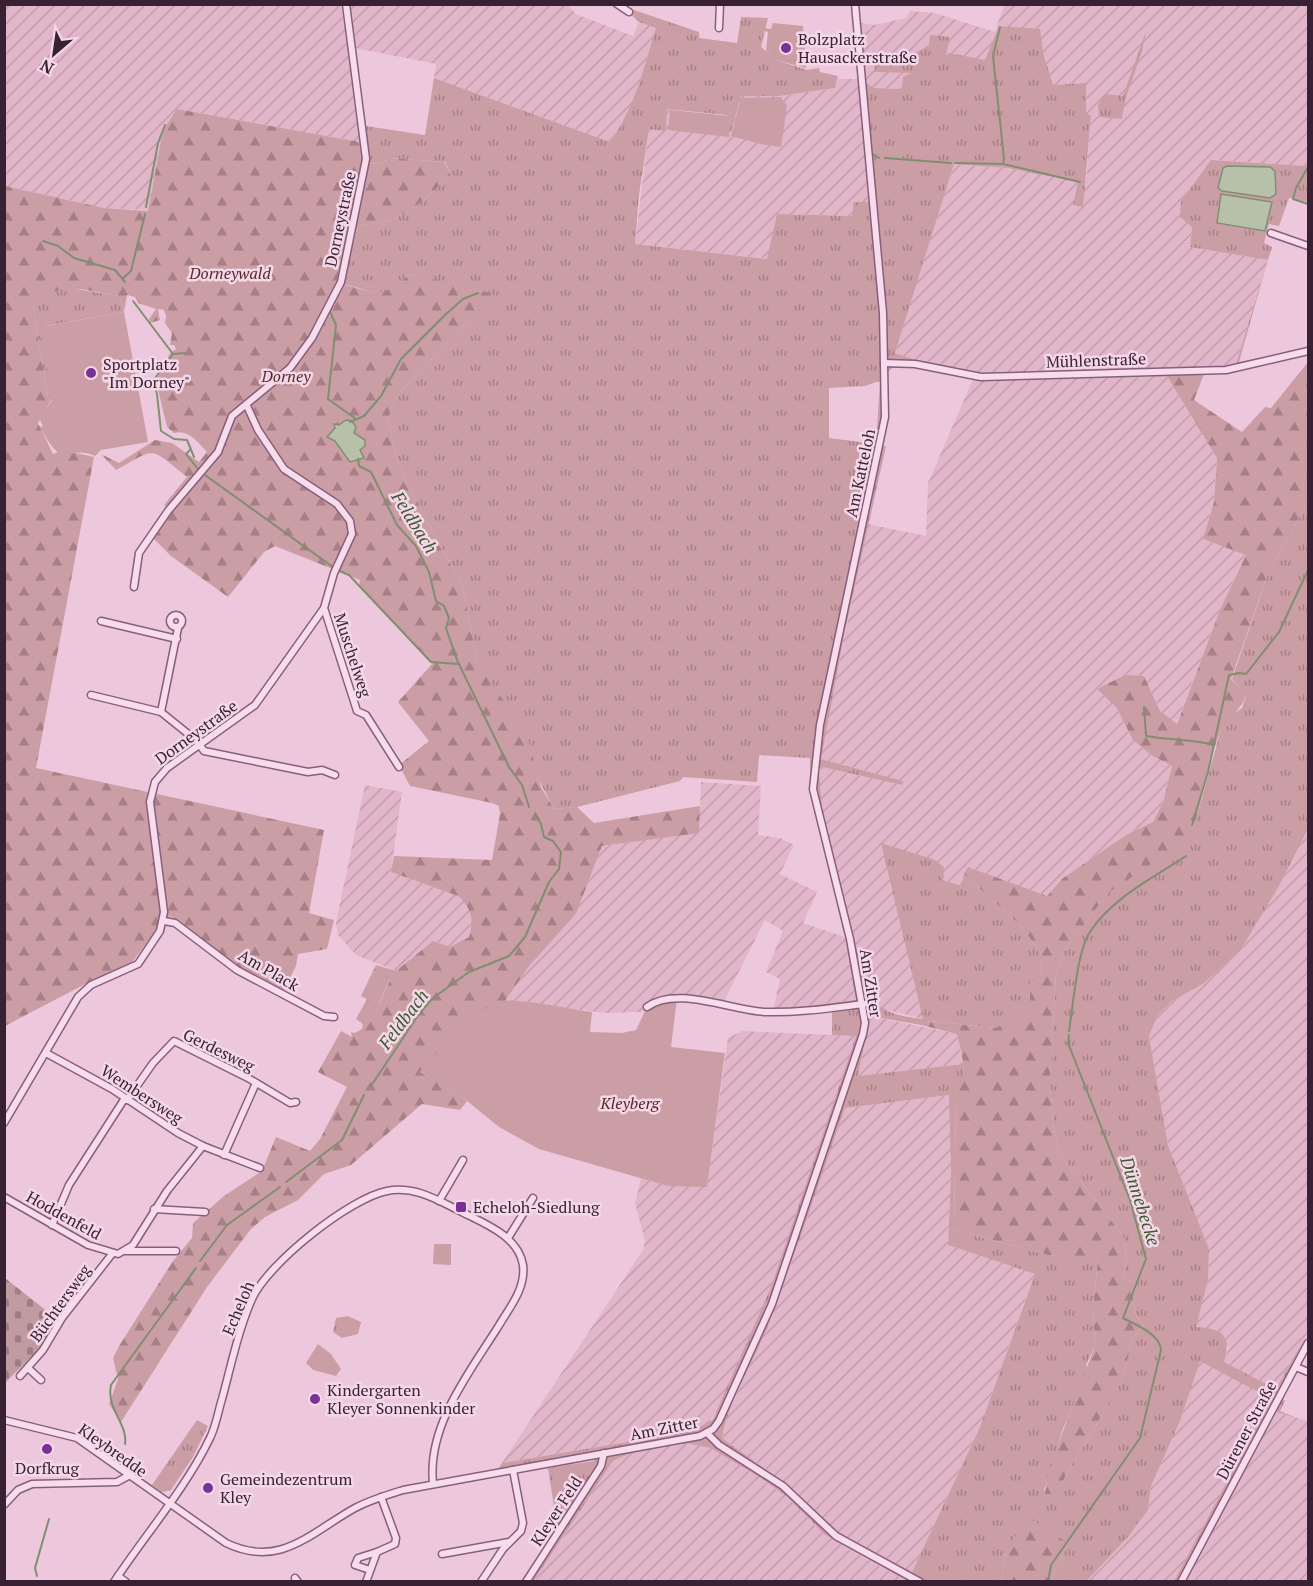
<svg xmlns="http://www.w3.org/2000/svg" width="1313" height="1586" font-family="'PT Serif',serif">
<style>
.farmland{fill:url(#farmland-furrows)}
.grass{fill:url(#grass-tufts);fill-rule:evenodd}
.forest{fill:url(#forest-firs)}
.cemetery{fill:url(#cemetery-stones)}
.garden{fill:#cb9da4}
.water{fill:#b7c1a9;stroke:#808f70;stroke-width:1.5}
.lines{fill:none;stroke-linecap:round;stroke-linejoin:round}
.stream{stroke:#808f70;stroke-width:2}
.street-casing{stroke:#885e7d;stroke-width:9}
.street{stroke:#f7dceb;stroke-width:6}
.poi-dot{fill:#793194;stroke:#f4d8e8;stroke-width:2}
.labels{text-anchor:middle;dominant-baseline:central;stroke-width:5;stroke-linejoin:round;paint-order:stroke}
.poi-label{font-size:16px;fill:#392134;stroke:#f4d8e8;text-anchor:start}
.street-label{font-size:16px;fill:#392134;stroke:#f4d8e8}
.park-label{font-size:16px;font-style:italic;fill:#552929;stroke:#f4d8e8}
.water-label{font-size:18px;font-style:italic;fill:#3e5831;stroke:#f4d8e8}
</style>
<defs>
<pattern id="farmland-furrows" width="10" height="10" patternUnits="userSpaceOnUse" patternTransform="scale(1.5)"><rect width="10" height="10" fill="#e2b6c9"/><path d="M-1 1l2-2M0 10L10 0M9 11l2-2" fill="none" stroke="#c39cad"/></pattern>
<pattern id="grass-tufts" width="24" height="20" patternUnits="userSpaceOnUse" patternTransform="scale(1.5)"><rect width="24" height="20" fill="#cb9da4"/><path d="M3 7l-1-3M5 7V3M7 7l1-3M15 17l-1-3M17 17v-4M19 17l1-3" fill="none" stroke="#a68086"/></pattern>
<pattern id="forest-firs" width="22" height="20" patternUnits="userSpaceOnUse" patternTransform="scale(1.5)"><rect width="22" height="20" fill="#cb9da4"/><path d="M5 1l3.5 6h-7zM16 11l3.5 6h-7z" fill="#a68086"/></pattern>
<pattern id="cemetery-stones" width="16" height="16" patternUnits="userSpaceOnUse" patternTransform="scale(1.5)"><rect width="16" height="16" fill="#c09ba1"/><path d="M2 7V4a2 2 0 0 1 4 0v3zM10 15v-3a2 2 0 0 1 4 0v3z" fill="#9d7e84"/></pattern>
</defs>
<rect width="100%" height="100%" fill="#edc8dd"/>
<!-- farmland -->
<g class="farmland">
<path d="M567,4L576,14L633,36L639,22L657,28L633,103L623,124L610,142L434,78L436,64L355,48L349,15L350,5Z"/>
<path d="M5,5H342L360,142L177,109L163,130L148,210L104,208L5,186Z"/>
<path d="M1004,5H1308V161L1305,166L1211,160L1181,201L1192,227L1190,247L1268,260L1236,364L1207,368L976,373L940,368L895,353L954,164L1008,168L1086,181L1091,115L902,89L874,88L865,82L861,23L874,25L906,18L910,11L935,13L995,32Z"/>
<path d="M838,79H858L869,203L852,216L777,214L768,259L635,244L649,128L666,109L729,116L734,96H779L835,88Z"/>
<path d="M1165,373L1217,458L1214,502L1203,539L1246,554L1220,610L1176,725L1160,711L1144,676L1116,707L1133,740L1151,755L1172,766L1163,802L1153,822L1126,835L1063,878L1047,896L968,867L961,886L943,880L923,1019L883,1009L869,996L866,986L822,810L819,780L821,767L902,785L903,781L821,759L823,740L868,524L926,536L928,483L973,379L986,381Z"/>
<path d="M701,782L761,786L758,835L780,838L794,845L780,874L817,892L803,923L845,937L856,1000L773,1010L780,979L766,972L783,931L765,920L722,1005L688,998L647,1007L642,1012L606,1013L505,1001L530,965L576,914L602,846L699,832Z"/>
<path d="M365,785L402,792L391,872L458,896L466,903L471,913L472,925L469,937L461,943L449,947L433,941L396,971L356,955L338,935L336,922Z"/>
<path d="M1308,829V1332L1276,1389L1223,1362L1229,1347L1195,1327L1208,1280L1209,1249L1168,1145L1149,1036L1158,1015L1172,1001L1203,984L1240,951L1279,886Z"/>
<path d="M870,1016L957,1034L963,1064L858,1076Z"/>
<path d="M742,1031L856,1036L771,1288L718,1410L704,1427L693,1431L502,1463L643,1250L645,1241L635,1203L641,1178L668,1186H707L728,1038Z"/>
<path d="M950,1095L951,1173L948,1245L1035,1273L980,1427L912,1572L841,1534L824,1522L782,1481L722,1438L727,1417L789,1270L845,1108Z"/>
<path d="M1200,1360L1271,1399L1174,1581L1087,1582L1128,1537L1148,1510L1151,1486L1180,1421Z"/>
<path d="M1276,1412L1308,1421V1581L1186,1582Z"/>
<path d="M686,1443L710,1448L761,1478L786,1496L815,1526L844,1546L907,1581L534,1582L613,1461L635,1451Z"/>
</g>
<!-- grass -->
<g class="grass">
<path d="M622,6L699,32V38L737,43L741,17L768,18L761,47L776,60L807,70L819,68L820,72L838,76L835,88L779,96H741L731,132H729L727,115L667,109L666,131L649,129L639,195L635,244L767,259L777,214L852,216L854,202H869L870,153L865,82L874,88L902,89L903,77L911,73L875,72L874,56C898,62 908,58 929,45L930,35L950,37L946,56L949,53L985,60L999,26L1040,29L1043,53L1053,85L1086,83V114L1091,115L1083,207L1073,205L1078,182L1008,168L954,164L895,353L940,368L976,373L1207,368L1236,364L1267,263L1239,362L1307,348L1233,366L1207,369L1204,374L986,381L915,368H892L883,377L882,418L879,445L886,446L845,631L821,759L903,781L902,785L822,767L819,770L822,810L866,986C874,1012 899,1016 923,1019L881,843L935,860L944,867L943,880L961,886L964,874L1021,926L1042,955L1041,979L1030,981L1031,1009L995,1028L930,1021L921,1025L870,1016L858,1076L963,1064L965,1079L956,1094L954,1230L1048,1255L1098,1258L1093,1308L1095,1346L1086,1365L1088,1370L1062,1431L1044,1491L1060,1489L1066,1474L1112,1399L1125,1370L1133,1337L1144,1325C1131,1311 1131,1301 1137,1284L1123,1278L1127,1260L1123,1236L1059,1153L1053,1124L1050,1081L1056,973L1063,952L1109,892L1194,826L1220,733L1227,718L1242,708L1246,696L1232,679L1269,571L1308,502V829L1279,886L1240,951L1203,984L1172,1001L1158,1015L1149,1036L1168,1145L1209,1249L1208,1280L1196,1327C1223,1329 1232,1335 1224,1362L1276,1389L1308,1332L1281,1387L1282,1398L1285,1401L1280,1411L1297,1418L1276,1412L1186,1581H1174L1271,1399L1200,1361L1180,1421L1151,1486L1148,1510L1128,1537L1087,1581H1051L1068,1543L1007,1547L1001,1581H907L824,1534L786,1496L761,1478L710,1448L686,1443L635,1451L613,1461L534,1581H521L557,1526L548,1468L594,1461L593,1453L498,1469L502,1463L693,1431L713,1419L771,1287L856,1036L832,1035V1011L773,1010L856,1000L845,937L810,794V758L759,755L757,782L683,777L680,781L577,807L554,809L477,661L463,587L408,486L396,456L388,420L394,400L410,381L493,295L410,274C379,303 380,292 343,284L349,249L359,226L393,220L419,204L451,175L445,162L389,158L382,164L368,163L366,126L425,135L434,78L610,142C635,108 644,67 656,28L639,22ZM876,382H880L876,444L829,438V388L865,386ZM949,1095L951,1173L948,1245L1035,1274L980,1427L912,1572L841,1534L824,1522L782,1481L722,1438C729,1400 752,1364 767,1328C795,1255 820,1181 845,1108Z"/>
<path d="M1146,31C1142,62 1125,89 1122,119L1099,117L1098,105L1105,94L1123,96Z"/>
<path d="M1211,160L1305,166L1308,161V202L1289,198L1279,226L1269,224L1264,243L1272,247L1268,260L1190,247L1192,227L1180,217L1181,201Z"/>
<path d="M63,287L119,296L124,312L45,326L56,394L49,404L33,307L44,295Z"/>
<path d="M434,1244H451V1265L433,1264Z"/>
<path d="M348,1316L361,1322L358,1334L342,1338L333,1332L336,1318Z"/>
<path d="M197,1420L208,1426L193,1457L171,1490L162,1492L152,1485Z"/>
</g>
<!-- forest -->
<g class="forest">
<path d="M177,109L360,142L363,163L382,164L389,158L444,162L451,175L419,204L393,220L359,226L347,249L341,284C378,292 379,302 410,274L487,292L493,295L410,381L394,400L388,420L396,456L408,486L463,587L477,661L527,736L541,787L554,809L577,807L594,823L700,806L699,833L602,846L576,914L530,965L505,1001L492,1006L420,1072L467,1101L460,1110L422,1104L351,1165L324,1174L298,1200L265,1217L251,1229L207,1287L121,1422L109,1404L118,1379L113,1358L119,1346L173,1261L192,1238L193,1223L224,1196L262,1171L276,1137L310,1151L320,1139L347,1087L318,1072L341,1031L352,1037L351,1032L355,1033L362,1029L363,1024L356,1019L367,999L379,1004L390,980L373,971L376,965L396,971L433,941L450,947L469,937C474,920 472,908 458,896L391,872L394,856L492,860L500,814L499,806L492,803L410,786L399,765L429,741L398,702L432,664L359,587L360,580L275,546L264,552L228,597L171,556L153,538L172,511L164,505L187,477C148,446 158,447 116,470L101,454L119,463L155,440L172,443L199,462L207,452C198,442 188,429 174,433L167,427L156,381L170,353L176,349L174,345H170L172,333L165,323L166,316L164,310L158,309L160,320L150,323L149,319L156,309L138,303L135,297L127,295L124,312L119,296C85,291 58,278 33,307L49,404L38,423L53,454L62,450L94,457L36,768L324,830L309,913L334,920L327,949L298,954L296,966L283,992L238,967L172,917L161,916L157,929L130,965L91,981L5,1026V186L104,208L148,211L163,130Z"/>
<path d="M1308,362V502L1269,571L1231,679L1246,695C1241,712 1226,717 1220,733C1208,762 1203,796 1194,826L1187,836L1170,852L1109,892L1063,952L1056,973L1050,1081L1053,1124L1059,1153L1123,1236L1127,1260L1123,1278L1137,1284C1131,1301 1131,1311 1144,1325L1133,1337L1125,1370L1112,1399L1066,1474L1060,1489L1052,1494H1045L1048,1471L1095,1346L1093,1308L1098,1259L1048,1255L954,1230L956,1094C969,1071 962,1059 957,1034L921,1025L930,1021L995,1028L1030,1009V980L1041,979L1042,955L1021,926L964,874L968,867L1047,896L1063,878L1126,835L1153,822L1163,802L1172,766L1151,755L1133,740L1116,707L1097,689L1125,675L1144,676L1160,711L1177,724L1220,610L1246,555L1203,539L1214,502L1217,458L1165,373L1204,374L1194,400L1242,432L1265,407L1271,408Z"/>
<path d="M1029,1518L1068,1543L1051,1581H1001L1007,1547Z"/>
</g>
<!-- cemetery -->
<path class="cemetery" d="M5,1278L57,1319L38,1350L5,1383Z"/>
<!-- garden -->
<g class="garden">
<path d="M773,23L803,26L806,68L776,60L766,51L768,32L764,31L765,28L771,29Z"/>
<path d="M781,97L787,106L781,147L760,144L731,136L741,98Z"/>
<path d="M670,110L729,116V137L668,130Z"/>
<path d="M124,312L148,442L101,450L95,456C66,443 65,474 40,427L43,426L39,418L52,401L41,327Z"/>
<path d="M373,971L390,979L378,1005L361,996Z"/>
<path d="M677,998L671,1047L725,1053L707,1187L668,1186L539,1149L499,1127L467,1101L420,1072C439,1050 475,1006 504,1001C519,998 574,1010 592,1012L590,1032L622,1033L636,1030L647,1007Z"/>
<path d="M318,1344L331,1354L341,1369L336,1376L313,1370L306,1363Z"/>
</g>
<!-- water -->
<g class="water">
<path d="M1227,166L1270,167L1275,171L1276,194L1270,198L1222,191L1218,188L1223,168Z"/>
<path d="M1221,194L1272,202L1265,231L1217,223Z"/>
<path d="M346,420L352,421L356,427L354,433L365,440V446L360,450L364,458L350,462L335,441L327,437L335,428L334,424L339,425Z"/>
</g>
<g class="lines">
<!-- stream -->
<g class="stream">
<path d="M1000,27L993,56L1004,159L1003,164"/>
<path d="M871,153L879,158"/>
<path d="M885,158L951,163"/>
<path d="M955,163L1003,164L1080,182"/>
<path d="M1308,167L1296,188L1293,199L1308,204"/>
<path d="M146,207L158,143L165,125"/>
<path d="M43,241L58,246L74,258L115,270L125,282"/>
<path d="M123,278L131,271L145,214"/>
<path d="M133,301L173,354L153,381L157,394L161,431L174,439L187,440L194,457"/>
<path d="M330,312L336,325L328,399L356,419"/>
<path d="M174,354L185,353"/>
<path d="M350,422L364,416L381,396L401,359L445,315L463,299L478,293"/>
<path d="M190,450L186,454L198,469"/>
<path d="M358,459L359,466L371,472L397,525L416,546L429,572L436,601L444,606L449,618L446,628L457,660L509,767L522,785L529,807"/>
<path d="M205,475L337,570L349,575L431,662L458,664"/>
<path d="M1144,707L1146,736C1169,740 1192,739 1214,745"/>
<path d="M1192,825L1208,772L1229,675L1239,673L1246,674L1279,632L1308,570"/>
<path d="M1069,1031C1073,1007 1077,951 1090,932C1112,898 1153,878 1186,856"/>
<path d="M371,1086L419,1014L433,998L469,972L509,956L525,937L549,882L559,869L561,852L553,841L544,837L541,824L535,814"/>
<path d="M286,1182L342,1140L364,1095"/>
<path d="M200,1261L227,1225L280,1187"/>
<path d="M125,1444C128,1423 106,1410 111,1385L196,1268"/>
<path d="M37,1576L35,1568L49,1519"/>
<path d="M1048,1582L1051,1565L1140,1438L1161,1350C1160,1334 1136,1325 1123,1318L1146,1259L1130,1200L1068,1043L1069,1035"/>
</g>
<defs>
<g id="street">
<path d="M617,4L629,12"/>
<path d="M719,28L720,4"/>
<path d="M1271,233L1308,246"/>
<path d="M884,363L915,364L981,377L1118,373L1226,370L1308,351"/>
<path d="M134,587L139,553L168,511L218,452L232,416L290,368L312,338L341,282L366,159L346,4"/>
<path d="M324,608L357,711L366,715L399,767"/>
<circle cx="176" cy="621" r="6"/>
<path d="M101,621L177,639"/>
<path d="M178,628L161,712L197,741L204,751L308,772L322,770L335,775"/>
<path d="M91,695L161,712"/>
<path d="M164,921L175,923L237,970L324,1016L334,1017"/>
<path d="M647,1007C677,985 732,1011 766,1012C799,1013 831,1008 864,1004"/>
<path d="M46,1053L112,1089L178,1133L203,1146L260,1168"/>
<path d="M127,1100L153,1063L174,1041L248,1078L290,1103L296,1102"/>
<path d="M4,1123L78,997L91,985L138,964L160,931L164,912L150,802L155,782L167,768L255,705L324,608L334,573L352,534L350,521L337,504L284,469L258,430L247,406"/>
<path d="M224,1155L256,1083"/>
<path d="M4,1197L88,1245L118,1254L133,1245L167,1191L203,1146"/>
<path d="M439,1201L463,1160"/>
<path d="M154,1209L205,1212"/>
<path d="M52,1225L69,1185L125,1098"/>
<path d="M508,1238L533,1198"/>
<path d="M126,1251H176"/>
<path d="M1296,1367L1308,1372"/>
<path d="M28,1368L41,1380"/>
<path d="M20,1376L43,1350L62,1318L112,1254"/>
<path d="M4,1420L77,1438L226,1543C280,1569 310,1533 355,1508C370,1500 387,1495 403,1490L700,1436L713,1429L719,1421L772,1304L863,1034L865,1023L850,939L813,789L820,725L885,417L883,313L855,4"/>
<path d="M707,1433L719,1445L783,1486L836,1536L920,1582"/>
<path d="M4,1505L18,1490L32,1484L117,1482L128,1476"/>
<path d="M442,1554L509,1542"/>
<path d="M370,1570L355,1565L358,1558L377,1552"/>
<path d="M118,1576L126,1582"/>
<path d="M295,1578L298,1582"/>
<path d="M114,1582C145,1535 186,1488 210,1438C216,1426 218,1412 222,1399C231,1366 238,1331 252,1299C267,1264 350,1198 387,1191C413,1186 434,1198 456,1209C480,1222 518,1234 523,1265C526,1289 509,1308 498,1327C469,1373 427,1426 433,1483"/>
<path d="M366,1582L377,1552L395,1544L396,1538L381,1497"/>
<path d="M481,1582L503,1549L521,1531L523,1523L513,1470"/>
<path d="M526,1582L601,1466L604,1453"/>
<path d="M1181,1582L1308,1343"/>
</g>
</defs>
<!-- street casing -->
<use href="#street" class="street-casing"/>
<!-- street -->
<use href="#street" class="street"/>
</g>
<!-- markers -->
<g class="poi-dot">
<circle cx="786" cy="48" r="6"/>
<circle cx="91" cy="373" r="6"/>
<rect x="455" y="1201" width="12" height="12" rx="3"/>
<circle cx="315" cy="1399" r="6"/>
<circle cx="47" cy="1449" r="6"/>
<circle cx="208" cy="1488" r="6"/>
</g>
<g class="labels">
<!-- poi labels -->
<g class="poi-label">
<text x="798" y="39">Bolzplatz<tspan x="798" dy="18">Hausackerstraße</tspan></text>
<text x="103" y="364">Sportplatz<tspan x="103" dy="18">"Im Dorney"</tspan></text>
<text x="473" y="1207">Echeloh-Siedlung</text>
<text x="327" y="1390">Kindergarten<tspan x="327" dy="18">Kleyer Sonnenkinder</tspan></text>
<text x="47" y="1468" text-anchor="middle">Dorfkrug</text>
<text x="220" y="1479">Gemeindezentrum<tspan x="220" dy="18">Kley</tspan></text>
</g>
<!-- street labels -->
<g class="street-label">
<text transform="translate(340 219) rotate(-78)">Dorneystraße</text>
<text transform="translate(1096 360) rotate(-2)">Mühlenstraße</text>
<text transform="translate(860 473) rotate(-78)">Am Katteloh</text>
<text transform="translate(353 655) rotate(72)">Muschelweg</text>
<text transform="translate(196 732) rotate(-36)">Dorneystraße</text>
<text transform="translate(269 970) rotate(30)">Am Plack</text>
<text transform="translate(871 983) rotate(81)">Am Zitter</text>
<text transform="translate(219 1050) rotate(26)">Gerdesweg</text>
<text transform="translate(142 1094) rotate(33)">Wembersweg</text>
<text transform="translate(64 1215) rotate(29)">Hoddenfeld</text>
<text transform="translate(60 1303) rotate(-54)">Büchtersweg</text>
<text transform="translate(238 1308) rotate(-67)">Echeloh</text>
<text transform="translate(664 1428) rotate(-11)">Am Zitter</text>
<text transform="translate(1246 1430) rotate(-62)">Dürener Straße</text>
<text transform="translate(113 1450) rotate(35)">Kleybredde</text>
<text transform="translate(556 1511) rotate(-57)">Kleyer Feld</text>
</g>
<!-- park labels -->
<g class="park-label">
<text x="230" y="273">Dorneywald</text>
<text x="286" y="376">Dorney</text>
<text x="630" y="1103">Kleyberg</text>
</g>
<!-- water labels -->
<g class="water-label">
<text transform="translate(415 522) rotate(58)">Feldbach</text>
<text transform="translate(403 1019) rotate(-53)">Feldbach</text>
<text transform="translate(1141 1201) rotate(72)">Dünnebecke</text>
</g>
</g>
<!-- border -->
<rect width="1313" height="1586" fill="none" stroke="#392134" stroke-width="12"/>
<!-- north arrow -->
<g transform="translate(54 54) rotate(209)" stroke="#f4d8e8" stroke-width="4.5" paint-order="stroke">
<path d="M0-4.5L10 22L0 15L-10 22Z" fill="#392134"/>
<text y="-9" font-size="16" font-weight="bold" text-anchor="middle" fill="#392134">N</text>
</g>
</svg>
